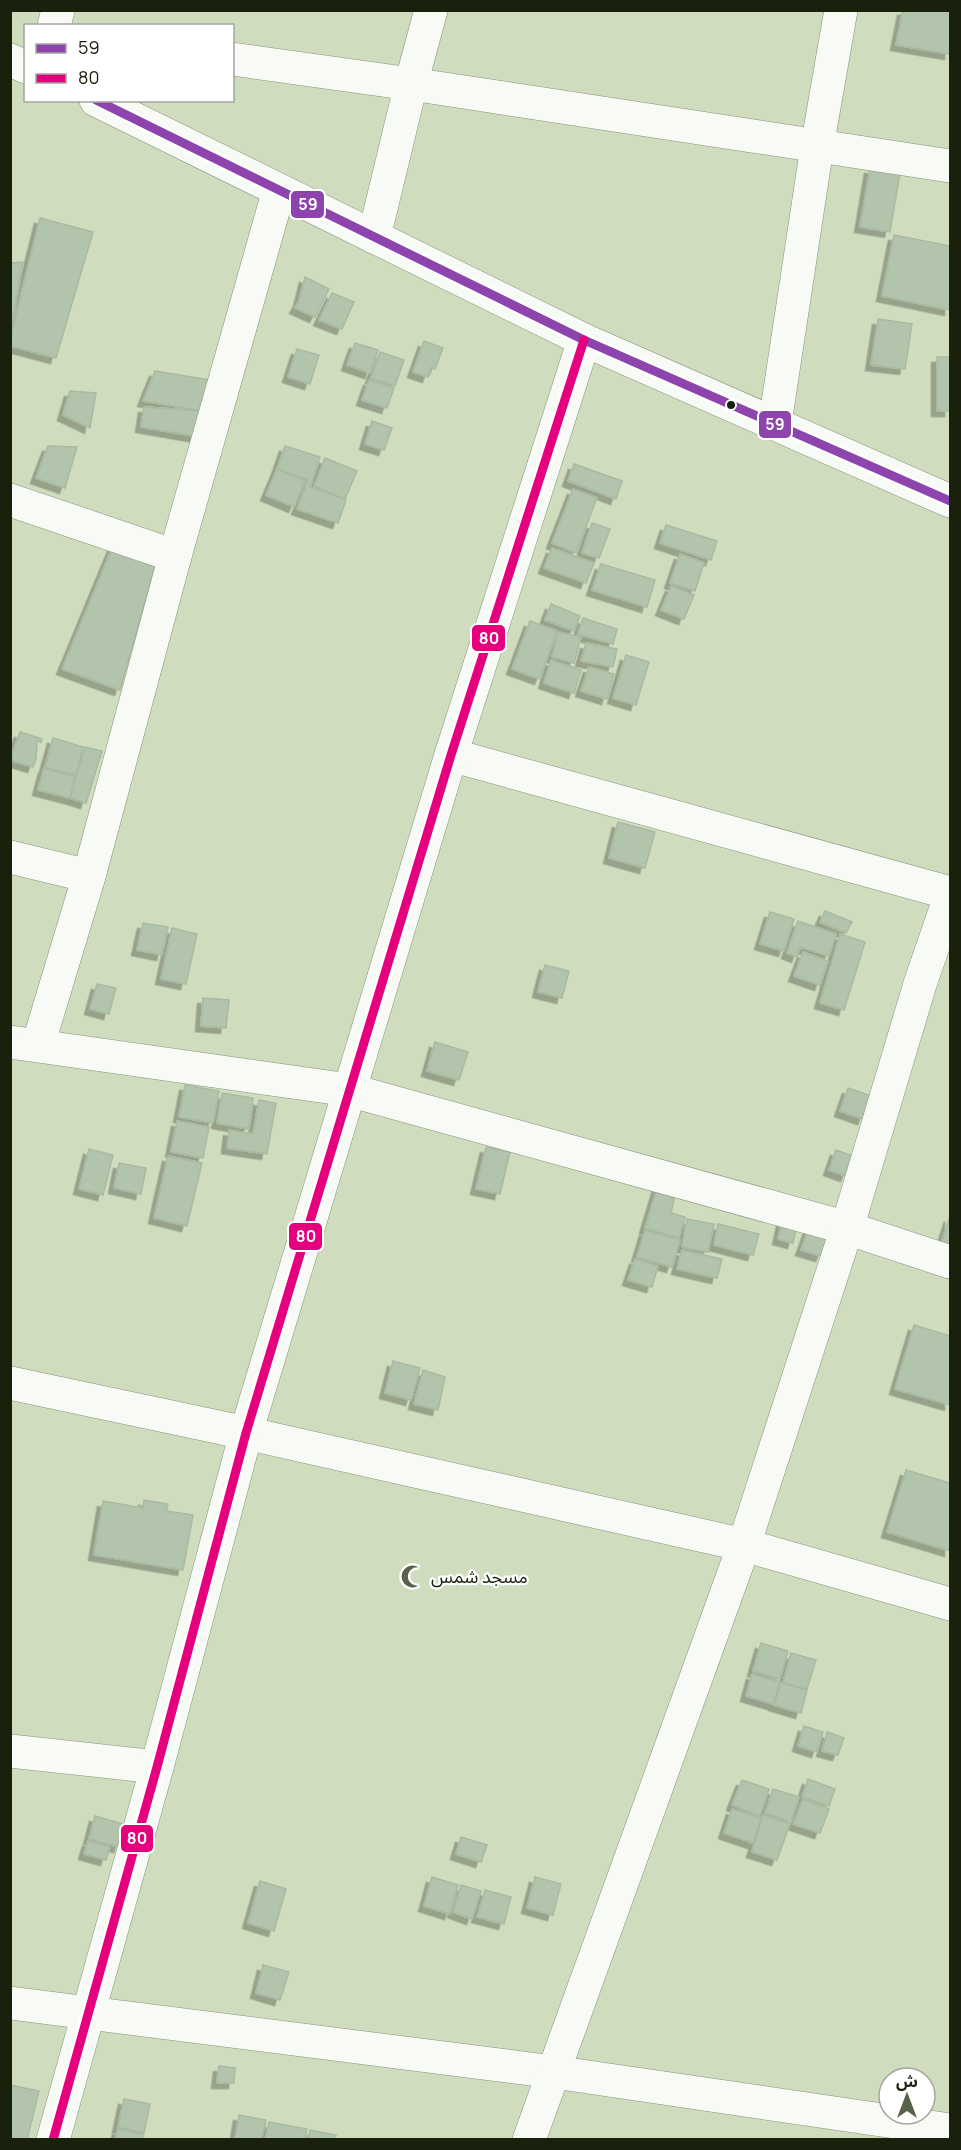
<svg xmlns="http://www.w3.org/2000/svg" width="961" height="2150" font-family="Manrope,'Noto Sans Arabic',sans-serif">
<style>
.building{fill:#b2c5ac;stroke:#aab9a2;stroke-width:1.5;filter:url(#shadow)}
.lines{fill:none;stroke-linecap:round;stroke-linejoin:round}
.minor-casing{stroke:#88927a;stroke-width:34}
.minor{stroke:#f8faf5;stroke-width:33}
.bus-1-casing{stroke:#fff;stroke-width:14}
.bus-2-casing{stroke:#fff;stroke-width:14}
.bus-1{stroke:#8e44ad;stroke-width:9}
.bus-2{stroke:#e5007d;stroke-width:9}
.bus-dot{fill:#19210c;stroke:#fff;stroke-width:2}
.labels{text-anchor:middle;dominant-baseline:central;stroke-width:4.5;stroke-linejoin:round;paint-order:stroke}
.poi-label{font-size:18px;fill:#19210c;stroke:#fff;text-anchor:start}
.line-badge{stroke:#fff;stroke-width:2}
.badge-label{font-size:16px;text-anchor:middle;font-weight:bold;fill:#fff}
</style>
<defs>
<filter id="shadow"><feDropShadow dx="-5.5" dy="5.5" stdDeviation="0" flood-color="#0004"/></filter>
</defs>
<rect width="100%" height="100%" fill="#cfddbe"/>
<!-- building -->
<g class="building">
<path d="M903,10H950V54L896,45Z"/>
<path d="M870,168L900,173L890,232L860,227Z"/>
<path d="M40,218L93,232L56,358L10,346V339Z"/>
<path d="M894,235L950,246V310L882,296Z"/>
<path d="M23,262L10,336V263Z"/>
<path d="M305,277L329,289L315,317L295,308L299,301Z"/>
<path d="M332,293L354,302L342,329L319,320Z"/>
<path d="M878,319L912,324L905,369L871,365Z"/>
<path d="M424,341L443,348L435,369L431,367L428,377L413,372Z"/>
<path d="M355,343L378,350L370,373L347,365Z"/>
<path d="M297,349L319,355L310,384L288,377Z"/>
<path d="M380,352L404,360L395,386L371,378Z"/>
<rect x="937" y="357" width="13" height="54"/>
<path d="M155,371L211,380L202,411L143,401Z"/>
<path d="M369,380L394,388L387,408L362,400Z"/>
<path d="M70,391L96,393L90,428L63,415Z"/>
<path d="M144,407L202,411L200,437L141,427Z"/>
<path d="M372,421L392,428L384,450L365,444Z"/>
<path d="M48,446L77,447L65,488L36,478Z"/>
<path d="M285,446L320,457L310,487L346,500L338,523L297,509L308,480L277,469Z"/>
<path d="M325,458L357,471L345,499L314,486Z"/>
<path d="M574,464L622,481L616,499L568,481Z"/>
<path d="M277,469L305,481L294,507L266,495Z"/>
<path d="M573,489L597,498L576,553L552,543Z"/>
<path d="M592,523L610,529L599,558L582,553Z"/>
<path d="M666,525L717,541L711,560L660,543Z"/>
<path d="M113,546L156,563L120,690L62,669Z"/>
<path d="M552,548L594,563L586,583L544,568Z"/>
<path d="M680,554L704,563L695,591L670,583Z"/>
<path d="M601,564L655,580L647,607L592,590Z"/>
<path d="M671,586L694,595L684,619L661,610Z"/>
<path d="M551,604L580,616L574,631L545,620Z"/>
<path d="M583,618L617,629L613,644L578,634Z"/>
<path d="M530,621L557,631L540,679L512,669Z"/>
<path d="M558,632L581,637L574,663L552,657Z"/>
<path d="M586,643L617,649L613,667L581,661Z"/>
<path d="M626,655L649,662L636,705L613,698Z"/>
<path d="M551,660L581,670L574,693L544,683Z"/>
<path d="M589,667L614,674L607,699L581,691Z"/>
<path d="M20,732L42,739L41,742L37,741L36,759L33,767L10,760Z"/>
<path d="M53,738L83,747L76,775L45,767Z"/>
<path d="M85,747L102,751L86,803L70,798Z"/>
<path d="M44,768L75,777L70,798L38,790Z"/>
<path d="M618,822L655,832L645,868L609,858Z"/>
<path d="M825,911L852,922L846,933L820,922Z"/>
<path d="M770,912L794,919L784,951L760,944Z"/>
<path d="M798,921L836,934L829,956L800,947L797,957L787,953Z"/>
<path d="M143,923L168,927L162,955L137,950Z"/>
<path d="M172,928L197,934L186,984L161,979Z"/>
<path d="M840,934L865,942L844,1010L820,1003Z"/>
<path d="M803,952L828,961L820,985L794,976Z"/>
<path d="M545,965L569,971L562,998L538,992Z"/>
<path d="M97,984L116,988L109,1014L90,1009Z"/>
<path d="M203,998L229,1000L226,1028L201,1026Z"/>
<path d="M435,1042L468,1052L459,1080L427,1071Z"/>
<path d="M185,1085L219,1091L213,1123L179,1117Z"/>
<path d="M848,1088L871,1096L863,1119L840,1111Z"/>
<path d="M222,1093L253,1098L249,1129L217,1123Z"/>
<path d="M259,1100L276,1103L267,1154L227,1148L229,1130L253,1134Z"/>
<path d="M177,1121L209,1127L203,1158L171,1152Z"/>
<path d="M486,1147L510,1152L500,1194L476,1189Z"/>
<path d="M89,1149L113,1155L103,1195L79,1189Z"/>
<path d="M836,1150L853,1156L846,1176L829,1170Z"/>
<path d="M168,1156L202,1163L187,1226L154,1218Z"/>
<path d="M119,1163L146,1168L141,1194L114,1188Z"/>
<path d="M659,1182L677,1186L671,1213L685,1217L679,1238L645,1228Z"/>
<path d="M950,1216V1248L941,1244Z"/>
<path d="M783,1217L798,1221L793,1243L778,1239Z"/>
<path d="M687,1219L714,1224L708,1252L682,1247Z"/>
<path d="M718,1224L759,1234L753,1255L714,1245Z"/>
<path d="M810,1225L830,1232L821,1256L801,1250Z"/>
<path d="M645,1230L680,1240L672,1267L637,1257Z"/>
<path d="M682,1250L722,1259L717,1278L677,1269Z"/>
<path d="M635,1259L658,1266L652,1287L628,1280Z"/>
<path d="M914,1325L950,1336V1405L895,1389Z"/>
<path d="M393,1361L420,1368L411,1400L385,1393Z"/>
<path d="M423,1370L445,1377L438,1410L414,1404Z"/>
<path d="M906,1470L950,1483V1551L887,1532Z"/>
<path d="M144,1500L168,1504L166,1511L193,1515L183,1570L94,1555L103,1501L143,1508Z"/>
<path d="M761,1643L788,1651L780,1679L753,1671Z"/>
<path d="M791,1653L816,1660L807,1689L783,1683Z"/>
<path d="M752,1674L780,1682L773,1704L746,1696Z"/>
<path d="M781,1683L807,1690L801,1713L774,1705Z"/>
<path d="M804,1726L823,1732L817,1752L798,1746Z"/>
<path d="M827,1732L844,1738L838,1755L822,1751Z"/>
<path d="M808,1779L835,1789L829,1806L802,1797Z"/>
<path d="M742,1780L769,1789L760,1816L732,1805Z"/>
<path d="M773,1789L799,1797L791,1822L765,1813Z"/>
<path d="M803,1799L829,1809L820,1833L793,1824Z"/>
<path d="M732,1809L761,1818L753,1843L724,1833Z"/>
<path d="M763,1815L790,1824L777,1860L752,1852Z"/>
<path d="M95,1816L126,1825L119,1847L89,1839Z"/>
<path d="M461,1837L487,1845L481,1862L456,1854Z"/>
<path d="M88,1841L110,1847L106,1860L84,1854Z"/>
<path d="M432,1877L458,1885L450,1914L424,1906Z"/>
<path d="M535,1877L561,1884L553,1915L527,1908Z"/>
<path d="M260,1881L286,1889L274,1931L248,1923Z"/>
<path d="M461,1885L481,1891L472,1919L453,1912Z"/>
<path d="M485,1890L511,1897L504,1924L477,1917Z"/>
<path d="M263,1965L289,1972L280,2000L256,1993Z"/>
<path d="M219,2066L235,2068L234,2083H217Z"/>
<path d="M10,2085L39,2091L27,2140H10Z"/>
<path d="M124,2099L150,2104L144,2133L118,2127Z"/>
<path d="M239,2115L266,2120L261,2140H235Z"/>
<path d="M269,2122L307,2129L305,2140H265Z"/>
<path d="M118,2129L143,2134L142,2140H115Z"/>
<path d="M310,2130L336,2135L335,2140H308Z"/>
</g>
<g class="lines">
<defs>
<g id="minor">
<path d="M54,26L58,10"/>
<path d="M232,59L411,84L950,166"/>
<path d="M10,60L26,67"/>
<path d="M96,100L584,340L950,501"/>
<path d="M374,237L411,84L431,10"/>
<path d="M775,423L817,147L841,10"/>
<path d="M10,500L175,556"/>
<path d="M451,755L950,893"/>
<path d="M10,857L89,876"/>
<path d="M10,1042L349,1090L847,1228L950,1262"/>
<path d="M38,1045L89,876L175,556L279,190"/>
<path d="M10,1383L246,1433L744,1545L950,1604"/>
<path d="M10,1751L157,1767"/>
<path d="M10,2003L554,2072L950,2130"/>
<path d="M53,2140L157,1767L246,1433L451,755L584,340"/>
<path d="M529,2140L744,1545L847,1228L920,984L950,897"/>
</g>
</defs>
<!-- minor casing -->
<use href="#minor" class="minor-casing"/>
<!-- minor -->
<use href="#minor" class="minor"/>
<defs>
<path id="bus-1" d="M96,100L584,340L950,501"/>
<path id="bus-2" d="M53,2140L157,1767L246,1433L451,755L584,340"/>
</defs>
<!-- bus-1 casing -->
<use href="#bus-1" class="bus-1-casing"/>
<!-- bus-2 casing -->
<use href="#bus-2" class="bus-2-casing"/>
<!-- bus-1 -->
<use href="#bus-1" class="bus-1"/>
<!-- bus-2 -->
<use href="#bus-2" class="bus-2"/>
</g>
<!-- icons -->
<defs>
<symbol id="mosque-bare" viewBox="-9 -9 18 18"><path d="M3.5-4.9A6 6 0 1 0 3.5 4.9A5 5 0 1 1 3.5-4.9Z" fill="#59634a" stroke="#fff" stroke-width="2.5" paint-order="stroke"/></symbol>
</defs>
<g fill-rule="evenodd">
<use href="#mosque-bare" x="396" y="1560" width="33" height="33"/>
</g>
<!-- markers -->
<circle class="bus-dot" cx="731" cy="405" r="5"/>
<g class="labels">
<!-- poi labels -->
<g class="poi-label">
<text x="431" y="1576">مسجد شمس</text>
</g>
</g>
<g class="line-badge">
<rect x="290" y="190" width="35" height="29" rx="6" fill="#8e44ad"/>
<rect x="758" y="410" width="34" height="29" rx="6" fill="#8e44ad"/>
<rect x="471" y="624" width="35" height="28" rx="6" fill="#e5007d"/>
<rect x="288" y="1222" width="35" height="29" rx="6" fill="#e5007d"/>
<rect x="120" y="1824" width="34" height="29" rx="6" fill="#e5007d"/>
</g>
<g class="badge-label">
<text x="308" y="210">59</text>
<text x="775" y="430">59</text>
<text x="489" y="644">80</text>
<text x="306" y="1242">80</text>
<text x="137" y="1844">80</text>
</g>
<!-- border -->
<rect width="961" height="2150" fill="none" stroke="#19210c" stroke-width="24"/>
<!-- legend -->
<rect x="24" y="24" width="210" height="78" fill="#ffffff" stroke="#a3a69e" stroke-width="1.5"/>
<rect x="36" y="44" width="30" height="9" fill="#8e44ad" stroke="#a3a69e" stroke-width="1.5"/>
<text x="78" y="54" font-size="18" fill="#19210c">59</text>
<rect x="36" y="74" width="30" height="9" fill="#e5007d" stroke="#a3a69e" stroke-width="1.5"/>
<text x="78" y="84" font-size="18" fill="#19210c">80</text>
<!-- north arrow -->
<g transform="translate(907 2096)"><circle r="28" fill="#ffffff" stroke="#a3a69e" stroke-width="1.5"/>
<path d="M0-4.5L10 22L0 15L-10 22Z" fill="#59634a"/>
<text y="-9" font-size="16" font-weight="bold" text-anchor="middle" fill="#19210c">ش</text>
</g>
</svg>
